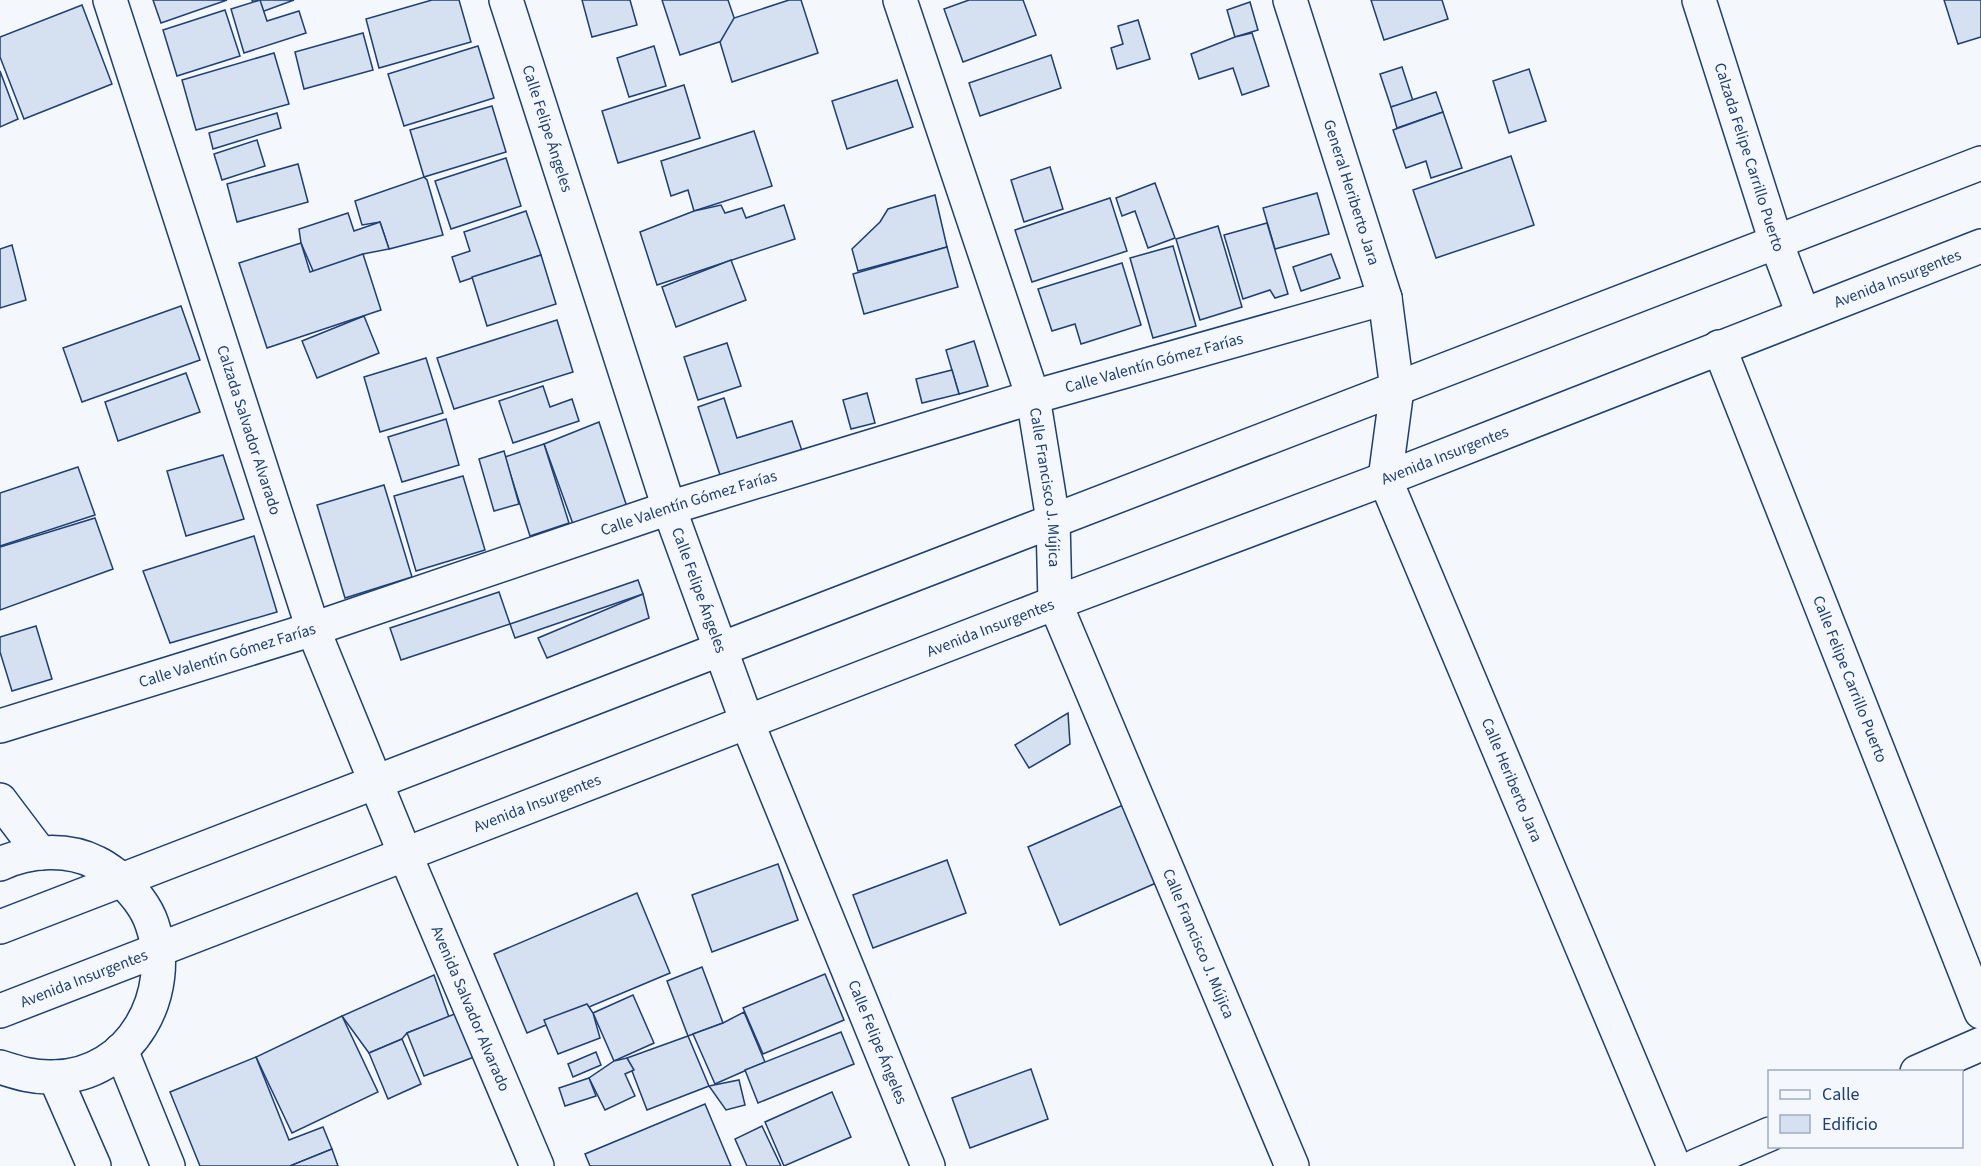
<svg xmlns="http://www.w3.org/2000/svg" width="1981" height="1166" font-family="'Source Sans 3',sans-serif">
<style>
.building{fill:#d5e0f0;stroke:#1d3f73;stroke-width:1.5}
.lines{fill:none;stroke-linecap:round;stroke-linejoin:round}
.minor-casing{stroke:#1d3f73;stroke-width:36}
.major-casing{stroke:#1d3f73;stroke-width:36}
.minor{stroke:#f4f7fb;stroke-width:33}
.major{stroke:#f4f7fb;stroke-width:33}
.labels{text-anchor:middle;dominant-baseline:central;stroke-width:4.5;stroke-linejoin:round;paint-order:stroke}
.street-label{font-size:16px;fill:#1d3f73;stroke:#f4f7fb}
</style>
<rect width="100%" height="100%" fill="#f4f7fb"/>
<!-- building -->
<g class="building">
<path d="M153,0H227L161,23Z"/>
<path d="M252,0H294L256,14Z"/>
<path d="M260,0L267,21L299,11L306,33L244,53L231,9Z"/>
<path d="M432,0H459L471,42L379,68L366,19Z"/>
<path d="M582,0H630L637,25L592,37Z"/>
<path d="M662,0H728L740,35L680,55Z"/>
<path d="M789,0H801L818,53L732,82L720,42L734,18Z"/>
<path d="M969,0H1023L1036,35L963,62L944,9Z"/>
<path d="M1371,0H1442L1448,19L1384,40Z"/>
<path d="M1944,0H1981V37L1958,44Z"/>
<path d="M1250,2L1258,30L1235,37L1227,10Z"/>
<path d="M82,5L112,84L24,119L0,57V37Z"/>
<path d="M225,10L240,56L177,76L163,30Z"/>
<path d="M1138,20L1150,59L1117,69L1111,48L1123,44L1118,26Z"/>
<path d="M363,33L373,70L304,89L295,52Z"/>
<path d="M1252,33L1269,86L1242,95L1233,68L1199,79L1191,54L1235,37Z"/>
<path d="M478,46L494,98L404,126L388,74Z"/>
<path d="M654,46L666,86L629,97L617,58Z"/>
<path d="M274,53L289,104L196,130L182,80Z"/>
<path d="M1051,55L1061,88L980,116L969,83Z"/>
<path d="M1402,67L1413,101L1391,107L1380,74Z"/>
<path d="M1529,69L1546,121L1509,133L1493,81Z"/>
<path d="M0,71L18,119L0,127Z"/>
<path d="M897,80L913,127L847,149L832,101Z"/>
<path d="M684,85L700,138L618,163L602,111Z"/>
<path d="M1436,92L1443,112L1397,128L1391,107Z"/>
<path d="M492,106L506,152L424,177L410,130Z"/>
<path d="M1443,112L1462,168L1431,178L1426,161L1406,168L1393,130Z"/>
<path d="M277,113L281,128L213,149L209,133Z"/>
<path d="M754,131L772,186L694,211L688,190L671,196L661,161Z"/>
<path d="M257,140L265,166L222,180L214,154Z"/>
<path d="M1511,156L1534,225L1436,258L1413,190Z"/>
<path d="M506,158L521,206L451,229L435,181Z"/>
<path d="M298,164L308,202L237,222L227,184Z"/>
<path d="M1050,167L1063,209L1024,222L1011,180Z"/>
<path d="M424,177L427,180L443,235L389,249L380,222L362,225L355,201Z"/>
<path d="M1155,183L1175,238L1148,248L1135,211L1122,216L1116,198Z"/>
<path d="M1317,193L1329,234L1275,249L1263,208Z"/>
<path d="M935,195L947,247L858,271L852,249L880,222L888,209Z"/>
<path d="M1110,198L1127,251L1032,282L1015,230Z"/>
<path d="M721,205L725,213L742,208L746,218L784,205L795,239L657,285L640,232L694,211Z"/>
<path d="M526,211L541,255L460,282L452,257L470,251L464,232Z"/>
<path d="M348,213L354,231L380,222L389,249L363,254L314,273L301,243L299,229Z"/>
<path d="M1267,223L1288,294L1275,298L1270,290L1243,299L1224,235Z"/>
<path d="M1218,226L1242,307L1200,320L1176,239Z"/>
<path d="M301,243L310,272L363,254L381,310L267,348L239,263Z"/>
<path d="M12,245L26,300L0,308V249Z"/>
<path d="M1173,246L1196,326L1153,338L1130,258Z"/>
<path d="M947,247L958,287L864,314L853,274Z"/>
<path d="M1331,254L1340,278L1301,291L1293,267Z"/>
<path d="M541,255L556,304L487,326L472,277Z"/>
<path d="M731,260L746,300L676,327L662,287Z"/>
<path d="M1122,263L1141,325L1081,344L1075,324L1052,331L1038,289Z"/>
<path d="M181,306L200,360L82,402L63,348Z"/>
<path d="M364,316L379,353L317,378L302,341Z"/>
<path d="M557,320L573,372L454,409L437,358Z"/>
<path d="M974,341L988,386L959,394L946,350Z"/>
<path d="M727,343L741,386L698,400L684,357Z"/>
<path d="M426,358L443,413L380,432L364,377Z"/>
<path d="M952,370L959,394L922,403L916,379Z"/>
<path d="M186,373L200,412L118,441L105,402Z"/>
<path d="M543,386L550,407L572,399L579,421L513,443L499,401Z"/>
<path d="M867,393L875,423L851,429L843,400Z"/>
<path d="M724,398L737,438L792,421L802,451L721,478L698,407Z"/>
<path d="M446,419L459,465L402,482L388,437Z"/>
<path d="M599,422L627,507L573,524L544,444Z"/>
<path d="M544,444L569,523L530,536L505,457Z"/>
<path d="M504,451L519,504L494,511L479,459Z"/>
<path d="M223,455L244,519L186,536L167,471Z"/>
<path d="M78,467L95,515L0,546V493Z"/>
<path d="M463,476L485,550L416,571L394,496Z"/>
<path d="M384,485L412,577L345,598L317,505Z"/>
<path d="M95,518L113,569L0,610V547Z"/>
<path d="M254,536L277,612L170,643L143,571Z"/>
<path d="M638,580L643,594L515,638L510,624Z"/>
<path d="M499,592L510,624L401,660L390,628Z"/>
<path d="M643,594L649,618L547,658L538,638Z"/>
<path d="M36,626L52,679L12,691L0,652V637Z"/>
<path d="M1068,713L1070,744L1029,768L1015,745Z"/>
<path d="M1123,805L1156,883L1060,925L1028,847Z"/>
<path d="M947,860L966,913L873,948L853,895Z"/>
<path d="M778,864L798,920L712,952L692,895Z"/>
<path d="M637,893L670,973L527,1033L494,954Z"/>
<path d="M702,967L723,1023L688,1036L667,981Z"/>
<path d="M825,974L844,1020L763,1054L743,1008Z"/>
<path d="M434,975L449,1017L407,1033L402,1039L369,1053L342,1016Z"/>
<path d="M633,995L654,1043L614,1061L593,1013Z"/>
<path d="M587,1004L593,1013L600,1038L558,1054L544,1020Z"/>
<path d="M744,1012L765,1062L715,1084L693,1034L723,1023Z"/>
<path d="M457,1013L474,1057L424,1076L407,1033Z"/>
<path d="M342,1016L378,1092L292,1133L256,1057Z"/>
<path d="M841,1032L854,1064L758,1103L745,1070Z"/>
<path d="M688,1036L709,1086L647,1110L627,1058Z"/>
<path d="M402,1039L421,1084L388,1099L369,1053Z"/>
<path d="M596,1052L601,1065L573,1077L568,1064Z"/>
<path d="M256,1057L289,1140L323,1127L332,1149L290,1166H200L170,1092Z"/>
<path d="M627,1058L634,1070L625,1074L635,1096L605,1110L589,1078L614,1061Z"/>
<path d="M1031,1069L1048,1119L970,1148L952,1098Z"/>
<path d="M589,1078L596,1096L565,1106L559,1088Z"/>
<path d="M739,1080L745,1105L726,1110L709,1086Z"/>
<path d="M832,1092L851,1137L784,1166L765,1122Z"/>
<path d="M705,1104L731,1166H590L585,1154Z"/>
<path d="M762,1126L781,1166H747L735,1139Z"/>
<path d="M332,1149L338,1166H290Z"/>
</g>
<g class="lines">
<defs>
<g id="minor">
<path id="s1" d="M110,0L313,629L405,854L537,1166"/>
<path id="s2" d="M506,0L669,508L747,722L928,1166"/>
<path id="s3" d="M900,0L1033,397L1053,520L1055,603L1292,1166"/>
<path id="s4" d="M1290,0L1385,298L1397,389L1385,479L1674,1166"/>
<path id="s5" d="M1699,0L1776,242L1803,314"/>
<path id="s6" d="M1719,347L1981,1012"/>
<path id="s7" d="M0,726L313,629L669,508L1033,397L1385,298"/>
<path d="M0,800L40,853"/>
<path d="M0,864C30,850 68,848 97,863C106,867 114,874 121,879"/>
<path d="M1917,1072L1981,1044"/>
<path d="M1696,1166L1770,1134"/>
</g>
<g id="major">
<path d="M0,927L1981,163"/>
<path id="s8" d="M0,1011L1055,603L1385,479L1981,246"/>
<path d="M121,1050L168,1166"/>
<path d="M0,1067C18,1073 35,1078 54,1077C131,1076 176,993 152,924C146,906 134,893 121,879"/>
<path d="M55,1077L94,1166"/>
</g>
</defs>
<!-- minor casing -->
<use href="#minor" class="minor-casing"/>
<!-- major casing -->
<use href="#major" class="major-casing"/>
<!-- minor -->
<use href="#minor" class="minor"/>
<!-- major -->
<use href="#major" class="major"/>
</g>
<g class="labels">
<!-- street labels -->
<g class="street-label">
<text stroke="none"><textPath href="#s2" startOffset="135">Calle Felipe Ángeles</textPath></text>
<text stroke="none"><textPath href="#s5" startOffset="165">Calzada Felipe Carrillo Puerto</textPath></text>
<text stroke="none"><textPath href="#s4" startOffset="202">General Heriberto Jara</textPath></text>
<text stroke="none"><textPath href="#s8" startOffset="2034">Avenida Insurgentes</textPath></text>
<text stroke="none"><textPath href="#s7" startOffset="1210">Calle Valentín Gómez Farías</textPath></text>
<text stroke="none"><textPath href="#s1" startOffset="452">Calzada Salvador Alvarado</textPath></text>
<text stroke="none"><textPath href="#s8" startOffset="1548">Avenida Insurgentes</textPath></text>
<text stroke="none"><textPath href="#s3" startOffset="510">Calle Francisco J. Mújica</textPath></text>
<text stroke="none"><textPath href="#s7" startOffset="724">Calle Valentín Gómez Farías</textPath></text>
<text stroke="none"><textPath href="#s2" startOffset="621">Calle Felipe Ángeles</textPath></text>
<text stroke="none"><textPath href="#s8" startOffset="1062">Avenida Insurgentes</textPath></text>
<text stroke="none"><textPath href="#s7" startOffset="238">Calle Valentín Gómez Farías</textPath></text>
<text stroke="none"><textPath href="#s6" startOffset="357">Calle Felipe Carrillo Puerto</textPath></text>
<text stroke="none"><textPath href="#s4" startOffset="822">Calle Heriberto Jara</textPath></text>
<text stroke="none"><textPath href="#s8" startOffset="576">Avenida Insurgentes</textPath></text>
<text stroke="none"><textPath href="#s3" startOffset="996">Calle Francisco J. Mújica</textPath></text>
<text stroke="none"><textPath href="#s8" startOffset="90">Avenida Insurgentes</textPath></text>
<text stroke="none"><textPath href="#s1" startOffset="1072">Avenida Salvador Alvarado</textPath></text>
<text stroke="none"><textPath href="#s2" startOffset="1107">Calle Felipe Ángeles</textPath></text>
</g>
</g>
<!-- legend -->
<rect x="1768" y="1070" width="195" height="78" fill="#f4f7fb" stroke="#9eadc5" stroke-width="1.5"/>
<rect x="1780" y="1090" width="30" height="9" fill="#f4f7fb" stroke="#9eadc5" stroke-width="1.5"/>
<text x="1822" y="1100" font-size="18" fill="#1d3f73">Calle</text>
<rect x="1780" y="1115" width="30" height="18" fill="#d5e0f0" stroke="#9eadc5" stroke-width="1.5"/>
<text x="1822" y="1130" font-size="18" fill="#1d3f73">Edificio</text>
</svg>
